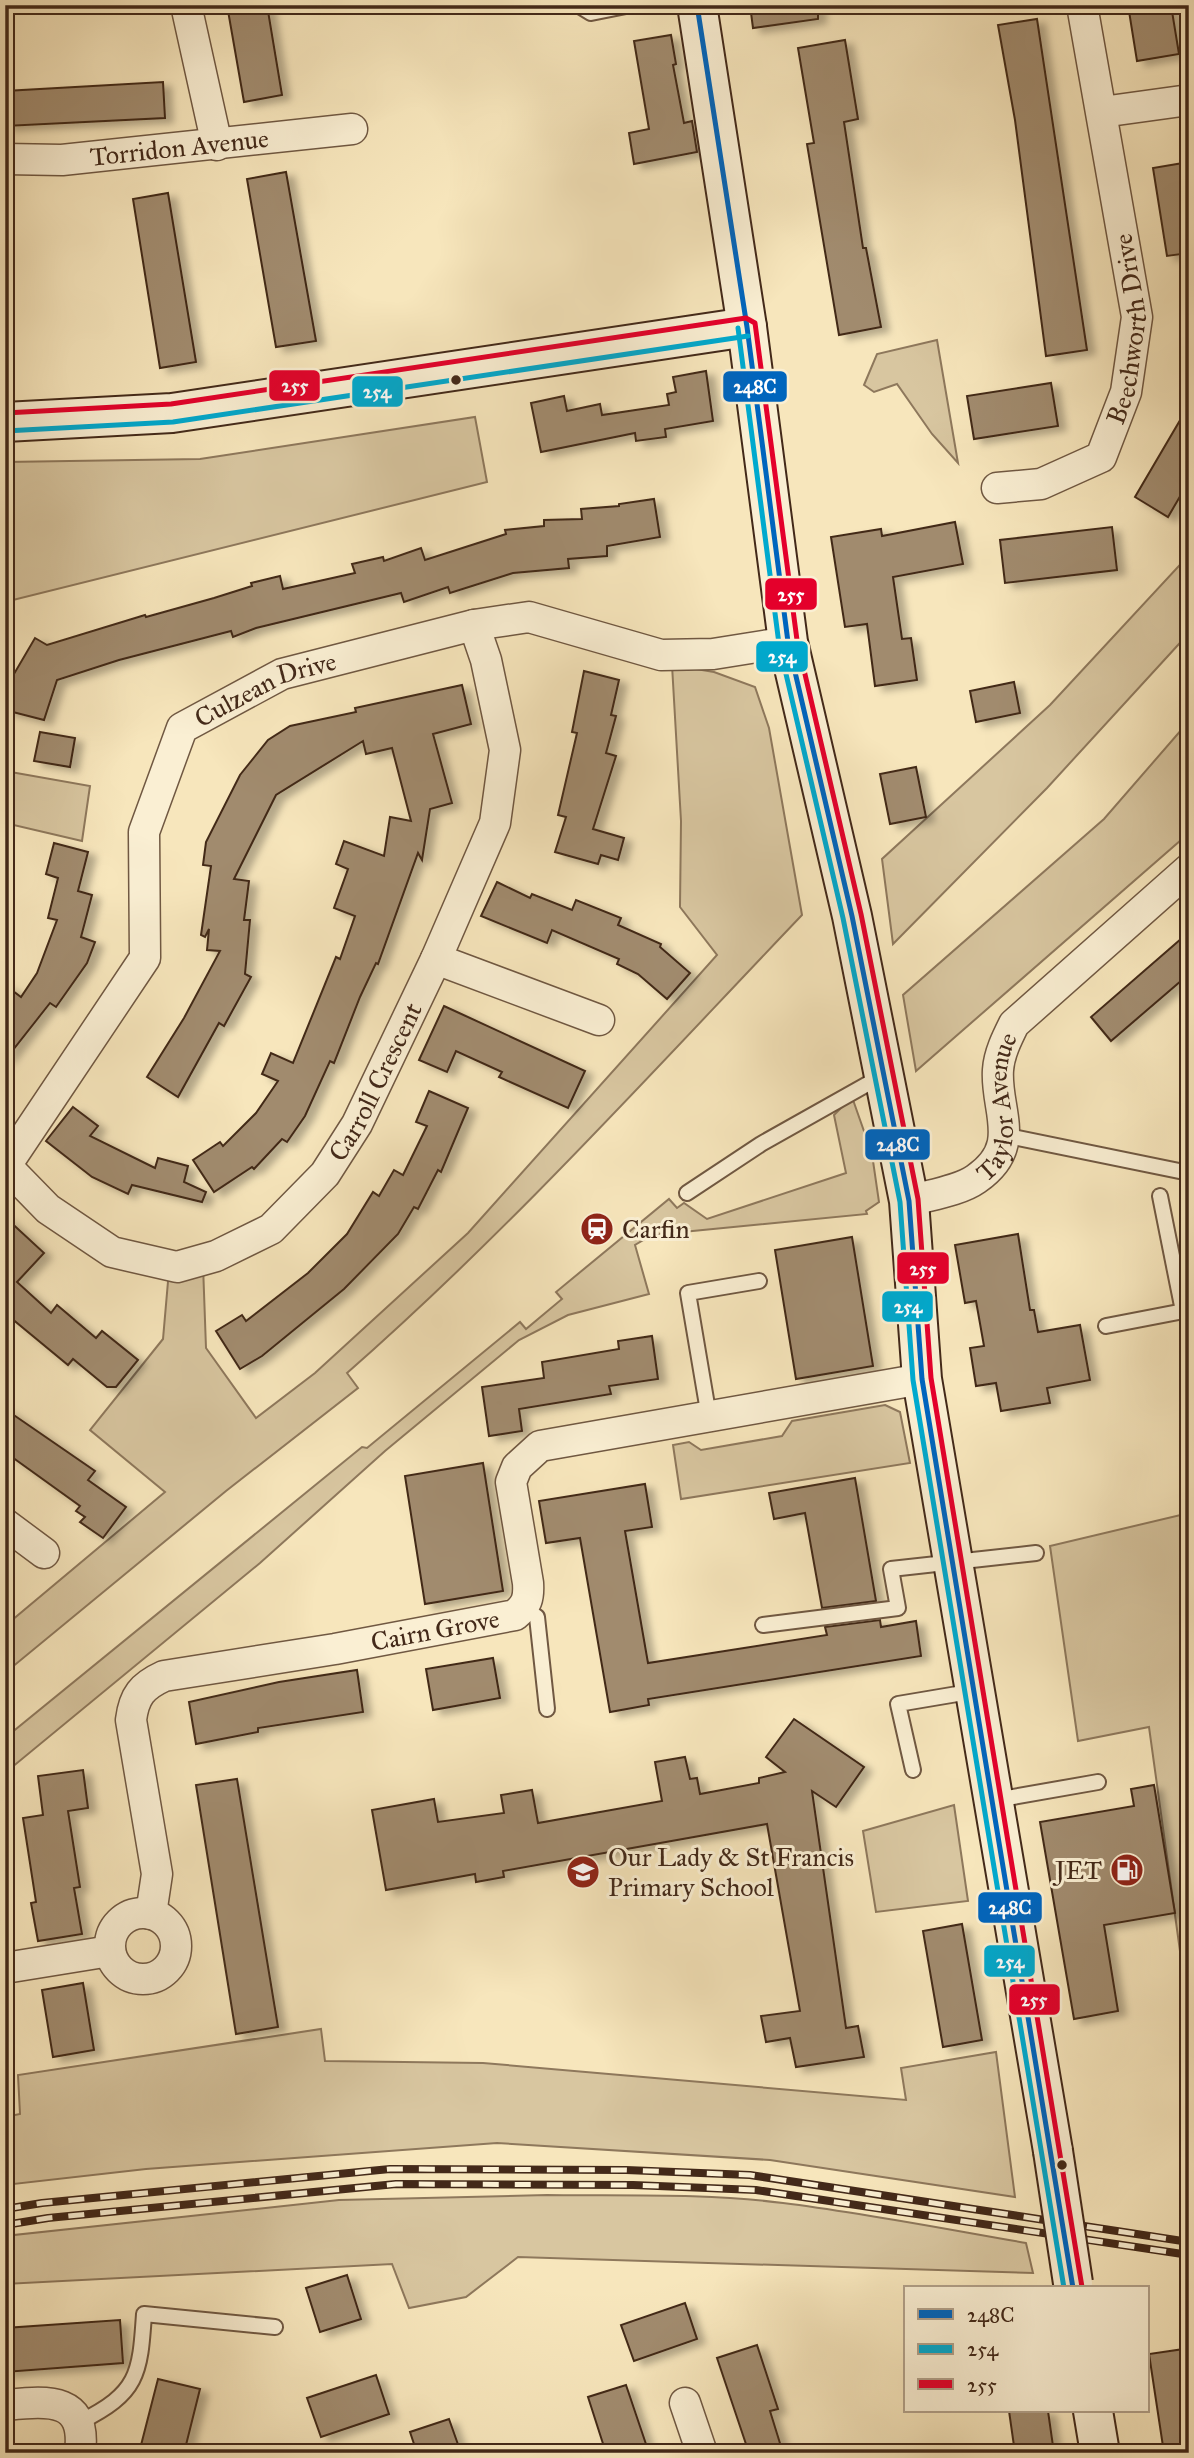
<svg xmlns="http://www.w3.org/2000/svg" width="1194" height="2458" font-family="'IM FELL Great Primer',serif">
<style>
.green{fill:#d8c6a0;stroke:#8e785c;stroke-width:2}
.building{fill:#a18b6e;stroke:#432919;stroke-width:2;filter:url(#shadow)}
.lines{fill:none;stroke-linecap:round;stroke-linejoin:round}
.lane-casing{stroke:#705842;stroke-width:18}
.street-casing{stroke:#705842;stroke-width:33}
.secondary-casing{stroke:#432919;stroke-width:42}
.lane{stroke:#faefd3;stroke-width:14}
.street{stroke:#faefd3;stroke-width:30}
.secondary{stroke:#faefd3;stroke-width:38}
.rail-casing{stroke:#432919;stroke-width:8}
.rail{stroke:#faefd3;stroke-width:5;stroke-dasharray:16;stroke-linecap:butt}
.secondary-bridge-casing{stroke:#432919;stroke-width:42;stroke-linecap:butt}
.secondary-bridge{stroke:#faefd3;stroke-width:38}
.bus-1-casing{stroke:#faefd3;stroke-width:10}
.bus-2-casing{stroke:#faefd3;stroke-width:10}
.bus-3-casing{stroke:#faefd3;stroke-width:10}
.bus-1{stroke:#0065bd;stroke-width:5}
.bus-2{stroke:#00a9ce;stroke-width:5}
.bus-3{stroke:#e4002b;stroke-width:5}
.bus-dot{fill:#432919;stroke:#faefd3;stroke-width:2.5}
.labels{text-anchor:middle;dominant-baseline:central;stroke-width:6;stroke-linejoin:round;paint-order:stroke}
.street-label{font-size:26px;fill:#432919;stroke:#faefd3}
.poi-label{font-size:26px;fill:#432919;stroke:#faefd3;text-anchor:start}
.line-badge{stroke:#faefd3;stroke-width:2.5}
.badge-label{font-size:19px;text-anchor:middle;font-weight:bold;fill:#fff}
</style>
<defs>
<filter id="shadow"><feDropShadow dx="8" dy="4.5" stdDeviation="3.5" flood-color="#0004"/></filter>
</defs>
<rect width="100%" height="100%" fill="#f7e6bc"/>
<filter id="stains"><feTurbulence type="fractalNoise" baseFrequency=".00286" numOctaves="4"/><feColorMatrix values="0 0 0 0 .2 0 0 0 0 .09 0 0 0 0 .02 0 0 0 .5 -.17"/></filter>
<radialGradient id="worn" r=".72"><stop offset=".6" stop-color="#630" stop-opacity="0"/><stop offset="1" stop-color="#630" stop-opacity=".3"/></radialGradient>
<!-- green -->
<g class="green">
<path d="M937,340L958,463L932,434L897,384L874,392L864,385L877,354Z"/>
<path d="M475,417L487,482L5,602V462L200,459Z"/>
<path d="M1189,555V633L1047,788L893,944L882,859L1050,705Z"/>
<path d="M672,665L714,672L755,687L769,728L802,915C653,1071 509,1231 347,1373L358,1388L226,1491L5,1673V1626L165,1492L90,1430L163,1339L169,1270L203,1265L206,1348L256,1418L315,1373L468,1233L717,955L680,907L681,821Z"/>
<path d="M1189,721V833L916,1071L903,995L1104,819Z"/>
<path d="M5,771L90,786L82,841L5,823Z"/>
<path d="M852,1097L872,1154L879,1202L866,1211L867,1214L652,1235L635,1245L649,1294L568,1315L519,1340L385,1451L260,1563L5,1773V1738L362,1447L367,1448L520,1322L526,1329L562,1299L556,1292L669,1199L677,1208L684,1203L707,1219L846,1173L834,1115Z"/>
<path d="M885,1405L900,1412L910,1463L681,1499L673,1445L689,1442L701,1450L782,1436L792,1421Z"/>
<path d="M1189,1513V2016L1149,1727L1078,1741L1050,1546Z"/>
<path d="M954,1805L968,1901L876,1912L863,1831Z"/>
<path d="M321,2029L325,2061L483,2063L906,2100L901,2068L996,2052L1015,2197L770,2160L497,2143L146,2169L5,2185V2117L20,2114L18,2075Z"/>
<path d="M547,2195C625,2196 705,2193 783,2203C864,2213 945,2229 1026,2243L1033,2273L518,2257L466,2297L409,2308L392,2264L5,2284V2236L339,2200Z"/>
</g>
<!-- building -->
<g class="building">
<path d="M227,5H267L282,95L244,102Z"/>
<path d="M750,5H818V19L753,28Z"/>
<path d="M1128,5H1171L1179,54L1137,61Z"/>
<path d="M1037,19L1087,350L1046,356L1015,120L998,25Z"/>
<path d="M671,35L676,64L673,65L684,123L692,121L697,152L634,164L629,133L649,129L634,41Z"/>
<path d="M845,40L858,119L844,122L863,248H866L881,327L839,335L807,144L814,143L798,48Z"/>
<path d="M163,82L165,118L5,126V91Z"/>
<path d="M1189,162V253L1167,256L1153,168Z"/>
<path d="M286,172L316,341L276,347L247,179Z"/>
<path d="M168,193L196,362L160,368L133,199Z"/>
<path d="M706,371L713,421L665,429L666,437L636,441L635,433L541,452L531,403L564,396L567,411L600,404L602,415L669,405L667,394L676,392L673,377Z"/>
<path d="M1051,383L1058,426L974,439L967,396Z"/>
<path d="M1189,405V481L1168,517L1135,497Z"/>
<path d="M654,499L660,537L607,546V556L568,559L569,568L513,573L450,593L448,587L404,602L401,593L256,628L233,637L231,631L119,660L57,680L44,720L5,710L11,679L35,638L47,645L145,615L146,617L214,598L252,586L251,583L280,576L283,589L355,573L352,564L383,557L384,561L421,548L425,560L506,534L505,530L544,526V520L582,519L581,509L619,506V504Z"/>
<path d="M955,522L963,564L893,577L902,639L911,638L917,680L875,686L867,624L845,627L831,537L881,529L882,536Z"/>
<path d="M1112,527L1117,570L1005,583L1000,540Z"/>
<path d="M584,671L619,680L611,715L616,716L606,753L616,756L593,829L624,838L618,860L601,855L598,864L555,852L566,817L558,815L577,733L572,732Z"/>
<path d="M1014,682L1020,713L976,722L970,691Z"/>
<path d="M462,685L471,724L433,734L452,803L430,809L422,860L418,853L378,964L376,963L360,997L334,1063L330,1061L305,1116L287,1142L282,1139L254,1169L252,1167L214,1192L193,1160L220,1142L223,1146L256,1113L278,1081L262,1074L271,1053L293,1063L336,957L340,959L355,916L334,908L348,869L336,864L344,841L384,856L390,817L411,821L392,748L366,754L363,741L276,795L234,879L249,881L244,920H250L245,974L251,977L224,1026L219,1023L178,1097L147,1077L184,1018L220,951L207,950L209,929L205,937L201,935L211,866L203,865L206,842L240,775L268,740L290,726L356,712L355,708Z"/>
<path d="M40,732L75,738L70,767L34,761Z"/>
<path d="M916,767L926,817L890,824L880,774Z"/>
<path d="M54,843L88,852L78,891L92,895L81,937L95,942L87,963L56,1007L50,1003L5,1060V985L21,997L37,973L57,920L48,918L58,878L46,874Z"/>
<path d="M497,882L530,898L532,894L572,910L576,900L621,918L618,925L661,944L660,947L690,973L667,999L638,974L617,964L619,959L552,930L547,943L481,916Z"/>
<path d="M1189,932V974L1111,1041L1091,1017Z"/>
<path d="M444,1006L585,1071L568,1108L499,1077L502,1072L456,1051L447,1072L419,1060Z"/>
<path d="M429,1091L468,1108L441,1172L438,1170L418,1209L414,1207L398,1234L344,1289L262,1356L240,1369L216,1331L242,1315L246,1321L308,1273L347,1234L373,1192L379,1196L394,1170L403,1175L427,1126L416,1122Z"/>
<path d="M73,1107L98,1126L90,1136L155,1168L158,1158L188,1166L184,1182L206,1192L202,1202L132,1185L128,1194L92,1177L46,1141Z"/>
<path d="M5,1217L44,1253L17,1282L51,1313L57,1305L96,1338L102,1331L138,1360L116,1387H107L73,1359L68,1365L5,1313Z"/>
<path d="M1018,1234L1030,1310H1034L1038,1332L1080,1325L1090,1380L1047,1388L1050,1403L1001,1411L996,1383L976,1386L970,1348L984,1346L976,1301L965,1303L955,1245Z"/>
<path d="M852,1237L873,1366L796,1379L775,1250Z"/>
<path d="M652,1336L658,1379L609,1386L611,1394L519,1409L522,1431L489,1436L482,1387L544,1378L542,1362L619,1349L618,1341Z"/>
<path d="M5,1409L95,1471L88,1480L126,1507L103,1538L80,1522L85,1517L76,1511L80,1506L5,1452Z"/>
<path d="M483,1463L503,1591L425,1604L405,1476Z"/>
<path d="M855,1478L876,1601L822,1608L805,1513L774,1519L769,1493Z"/>
<path d="M645,1484L652,1527L625,1531L648,1663L827,1635L825,1627L880,1620L881,1627L916,1621L921,1656L648,1699L649,1705L610,1712L580,1538L546,1543L539,1501Z"/>
<path d="M493,1658L500,1698L433,1710L426,1669Z"/>
<path d="M357,1670L363,1712L258,1728V1732L196,1744L189,1702L279,1682Z"/>
<path d="M794,1719L864,1767L836,1807L812,1791L846,2028L858,2026L864,2057L796,2067L790,2038L766,2042L761,2016L800,2011L767,1824L503,1871L504,1877L476,1882L475,1874L386,1890L372,1810L434,1799L438,1822L504,1813L501,1795L532,1790L538,1823L662,1801L655,1762L685,1757L690,1779L697,1778L700,1794L759,1783V1778L785,1772L766,1757Z"/>
<path d="M83,1770L88,1808L68,1811L80,1887L74,1888L82,1934L38,1941L31,1903L36,1902L23,1818L43,1815L38,1776Z"/>
<path d="M237,1779L278,2027L236,2034L196,1785Z"/>
<path d="M1154,1785L1175,1913L1104,1925L1118,2011L1074,2019L1040,1822L1134,1806L1131,1789Z"/>
<path d="M962,1924L982,2040L943,2047L923,1931Z"/>
<path d="M83,1983L94,2050L53,2057L42,1990Z"/>
<path d="M347,2275L361,2319L320,2332L306,2288Z"/>
<path d="M685,2303L697,2339L634,2361L621,2325Z"/>
<path d="M120,2320L123,2363L5,2372V2328Z"/>
<path d="M757,2345L778,2409L770,2411L783,2453H749L717,2358Z"/>
<path d="M1184,2349L1189,2382V2453H1164L1149,2354Z"/>
<path d="M376,2375L389,2414L321,2437L307,2398Z"/>
<path d="M158,2379L200,2389L184,2453H139Z"/>
<path d="M626,2385L649,2453H606L588,2397Z"/>
<path d="M1009,2411H1048L1054,2453H1015Z"/>
<path d="M449,2419L461,2453H417L410,2432Z"/>
</g>
<g class="lines">
<defs>
<g id="lane">
<path d="M578,5L591,13L631,5"/>
<path d="M1003,1135L1189,1173"/>
<path d="M687,1193L761,1144L880,1077"/>
<path d="M1160,1196L1183,1311"/>
<path d="M1106,1326L1189,1310"/>
<path d="M709,1417L688,1293L759,1281"/>
<path d="M524,1608L537,1617L547,1709"/>
<path d="M763,1625L898,1608L891,1569L1036,1553"/>
<path d="M913,1770L898,1704L975,1691"/>
<path d="M996,1800L1098,1782"/>
<path d="M80,2422C138,2393 140,2375 144,2314L275,2327"/>
</g>
<g id="street">
<path d="M186,5L217,145"/>
<path d="M1102,112L1189,100"/>
<path id="s1" d="M5,159L62,160L352,129"/>
<path id="s2" d="M997,488L1041,484L1101,457L1126,392L1137,317L1082,5"/>
<path d="M436,959L599,1020"/>
<path id="s3" d="M6,1166L48,1209L112,1252L177,1267L216,1256L271,1229L325,1174L357,1124L436,959L495,823L505,750L486,660L474,625"/>
<path id="s4" d="M5,1167L145,958L144,832L182,728L282,674L474,625L529,617L661,655L713,654L788,642"/>
<path id="s5" d="M909,1201C929,1195 959,1191 976,1179C1024,1146 995,1110 998,1070C999,1054 1007,1038 1014,1024L1189,869"/>
<path d="M5,1524L44,1553"/>
<circle cx="143" cy="1946" r="33"/>
<path id="s6" d="M151,1914L157,1874L131,1720C134,1696 142,1686 164,1676L335,1649L515,1615C527,1605 529,1598 528,1583L511,1482L517,1467L540,1446L922,1379"/>
<path d="M5,1968L110,1951"/>
<path d="M685,2403L702,2453"/>
<path d="M5,2405C48,2401 87,2396 80,2453"/>
</g>
<g id="secondary">
<path d="M697,5L747,327L788,642L852,916L909,1201L922,1379L1053,2151"/>
<path d="M5,422L172,413L747,327"/>
<path d="M1093,2411L1100,2453"/>
</g>
</defs>
<!-- lane casing -->
<use href="#lane" class="lane-casing"/>
<!-- street casing -->
<use href="#street" class="street-casing"/>
<!-- secondary casing -->
<use href="#secondary" class="secondary-casing"/>
<!-- lane -->
<use href="#lane" class="lane"/>
<!-- street -->
<use href="#street" class="street"/>
<!-- secondary -->
<use href="#secondary" class="secondary"/>
<defs>
<g id="rail">
<path d="M5,2209L42,2203L390,2169L626,2170L750,2175L1189,2242"/>
<path d="M5,2225L48,2218L396,2184L633,2185L756,2190L1189,2255"/>
</g>
</defs>
<!-- rail casing -->
<use href="#rail" class="rail-casing"/>
<!-- rail -->
<use href="#rail" class="rail"/>
<defs>
<path id="secondary-bridge" d="M1053,2151L1073,2283"/>
</defs>
<!-- secondary-bridge casing -->
<use href="#secondary-bridge" class="secondary-bridge-casing"/>
<!-- secondary-bridge -->
<use href="#secondary-bridge" class="secondary-bridge"/>
<defs>
<path id="bus-1" d="M697,5L747,327L788,642L852,916L909,1201L922,1379L1073,2288"/>
<g id="bus-2">
<path d="M738,328L779,644L843,918L900,1202L913,1380L1064,2288"/>
<path d="M5,431L173,422L748,336"/>
</g>
<path id="bus-3" d="M5,413L171,404L746,318L755,323L797,640L861,914L918,1199L931,1378L1082,2287"/>
</defs>
<!-- bus-1 casing -->
<use href="#bus-1" class="bus-1-casing"/>
<!-- bus-2 casing -->
<use href="#bus-2" class="bus-2-casing"/>
<!-- bus-3 casing -->
<use href="#bus-3" class="bus-3-casing"/>
<!-- bus-1 -->
<use href="#bus-1" class="bus-1"/>
<!-- bus-2 -->
<use href="#bus-2" class="bus-2"/>
<!-- bus-3 -->
<use href="#bus-3" class="bus-3"/>
</g>
<!-- icons -->
<defs>
<symbol id="station-disc" viewBox="-11 -11 22 22"><circle r="9.5" fill="#8f2418" stroke="#faefd3"/><path d="M-3-6H3Q5-6 5-4V2Q5 4 3 4L4.5 6H3L1.5 4h-3L-3 6H-4.5L-3 4Q-5 4-5 2V-4Q-5-6-3-6ZM-3.5-4v3h7v-3ZM-3.5 1v1.5H-2V1ZM2 1v1.5H3.5V1Z" fill="#fff"/></symbol>
<symbol id="fuel-disc" viewBox="-11 -11 22 22"><circle r="9.5" fill="#8f2418" stroke="#faefd3"/><path d="M-5.5-6h7V0h2V4h1.3V-2.5L3-4.5l.8-.8L6-3V5H2.5V1h-1V6h-7ZM-4.2-4.7v3.2H.2V-4.7Z" fill="#fff"/></symbol>
<symbol id="school-disc" viewBox="-11 -11 22 22"><circle r="9.5" fill="#8f2418" stroke="#faefd3"/><path d="M0-5L7-2L0 1L-7-2ZM-4 1L0 2.5L4 1V4Q0 6-4 4Z" fill="#fff"/></symbol>
</defs>
<g fill-rule="evenodd">
<use href="#station-disc" x="578" y="1210" width="38" height="38"/>
<use href="#fuel-disc" x="1108" y="1851" width="38" height="38"/>
<use href="#school-disc" x="564" y="1853" width="38" height="38"/>
</g>
<!-- markers -->
<g class="bus-dot">
<circle cx="456" cy="380" r="6"/>
<circle cx="1062" cy="2165" r="6"/>
</g>
<g class="labels">
<!-- street labels -->
<g class="street-label">
<text stroke="none"><textPath href="#s1" startOffset="175">Torridon Avenue</textPath></text>
<text stroke="none"><textPath href="#s2" startOffset="243">Beechworth Drive</textPath></text>
<text stroke="none"><textPath href="#s4" startOffset="581">Culzean Drive</textPath></text>
<text stroke="none"><textPath href="#s3" startOffset="488">Carroll Crescent</textPath></text>
<text stroke="none"><textPath href="#s5" startOffset="152">Taylor Avenue</textPath></text>
<text stroke="none"><textPath href="#s6" startOffset="530">Cairn Grove</textPath></text>
</g>
<!-- poi labels -->
<g class="poi-label">
<text x="622" y="1229">Carfin</text>
<text x="608" y="1857">Our Lady &amp; St Francis<tspan x="608" dy="30">Primary School</tspan></text>
<text x="1102" y="1870" text-anchor="end">JET</text>
</g>
</g>
<g class="line-badge">
<rect x="268" y="369" width="53" height="33" rx="7" fill="#e4002b"/>
<rect x="722" y="370" width="66" height="33" rx="7" fill="#0065bd"/>
<rect x="351" y="375" width="53" height="33" rx="7" fill="#00a9ce"/>
<rect x="764" y="577" width="54" height="34" rx="7" fill="#e4002b"/>
<rect x="755" y="640" width="54" height="33" rx="7" fill="#00a9ce"/>
<rect x="864" y="1128" width="67" height="33" rx="7" fill="#0065bd"/>
<rect x="896" y="1251" width="54" height="34" rx="7" fill="#e4002b"/>
<rect x="881" y="1290" width="53" height="33" rx="7" fill="#00a9ce"/>
<rect x="977" y="1891" width="66" height="33" rx="7" fill="#0065bd"/>
<rect x="983" y="1944" width="53" height="34" rx="7" fill="#00a9ce"/>
<rect x="1008" y="1983" width="53" height="33" rx="7" fill="#e4002b"/>
</g>
<g class="badge-label">
<text x="295" y="392">255</text>
<text x="755" y="393">248C</text>
<text x="377" y="398">254</text>
<text x="791" y="601">255</text>
<text x="782" y="663">254</text>
<text x="898" y="1151">248C</text>
<text x="923" y="1275">255</text>
<text x="908" y="1313">254</text>
<text x="1010" y="1914">248C</text>
<text x="1010" y="1968">254</text>
<text x="1034" y="2006">255</text>
</g>
<!-- margin -->
<rect width="1194" height="2458" fill="none" stroke="#f7e6bc" stroke-width="28"/>
<rect x="7" y="7" width="1180" height="2444" fill="none" stroke="#432919" stroke-width="3.5"/>
<rect x="14" y="14" width="1166" height="2430" fill="none" stroke="#432919" stroke-width="2"/>
<!-- legend -->
<rect x="904" y="2286" width="245" height="126" fill="#faefd3" stroke="#b1a089" stroke-width="2"/>
<rect x="918" y="2309" width="35" height="10" fill="#0065bd" stroke="#b1a089" stroke-width="2"/>
<text x="967" y="2322" font-size="21" fill="#432919">248C</text>
<rect x="918" y="2344" width="35" height="10" fill="#00a9ce" stroke="#b1a089" stroke-width="2"/>
<text x="967" y="2356" font-size="21" fill="#432919">254</text>
<rect x="918" y="2379" width="35" height="10" fill="#e4002b" stroke="#b1a089" stroke-width="2"/>
<text x="967" y="2392" font-size="21" fill="#432919">255</text>
<rect width="100%" height="100%" filter="url(#stains)"/>
<rect width="100%" height="100%" fill="url(#worn)"/>
</svg>
